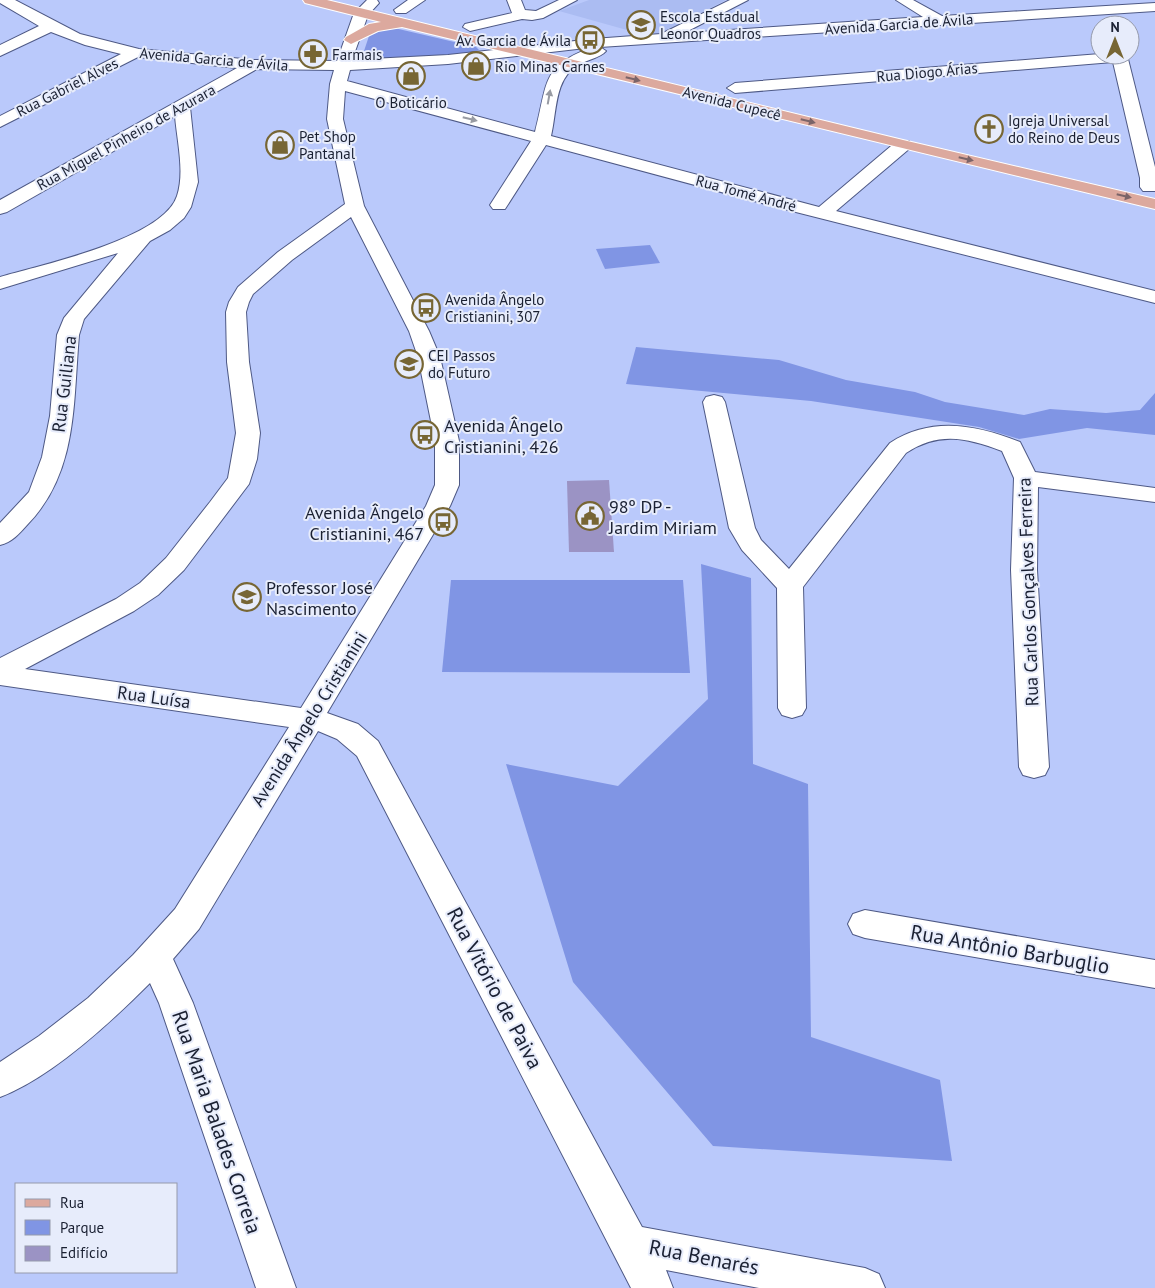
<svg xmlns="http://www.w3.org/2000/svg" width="1155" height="1288" font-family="'PT Sans',sans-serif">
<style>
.built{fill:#abbcf2}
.green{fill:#8095e4}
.building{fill:#9b93c4}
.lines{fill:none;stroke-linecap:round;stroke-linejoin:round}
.minor-casing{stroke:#4e5985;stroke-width:2}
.major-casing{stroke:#fff;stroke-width:2}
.minor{fill:#fff;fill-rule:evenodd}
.major{fill:#dca99e;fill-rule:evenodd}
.oneway{fill:#7b6468}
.oneway2{fill:#989ba3}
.labels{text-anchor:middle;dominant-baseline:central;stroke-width:4;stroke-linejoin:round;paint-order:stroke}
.far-poi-label{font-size:15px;fill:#1a2032;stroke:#e7ecfb;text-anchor:start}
.far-street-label{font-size:15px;fill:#1a2032;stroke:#e7ecfb}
.street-label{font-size:18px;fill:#1a2032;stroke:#e7ecfb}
.poi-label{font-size:18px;fill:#1a2032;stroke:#e7ecfb;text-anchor:start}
.near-street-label{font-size:21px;fill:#1a2032;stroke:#e7ecfb}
</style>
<rect width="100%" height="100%" fill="#bac9fb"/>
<!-- built -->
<path class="built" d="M589,0H726L652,37L559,11Z"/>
<!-- green -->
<g class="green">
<path d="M390,27L476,47L479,50L470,53L361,60L370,33Z"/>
<path d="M650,245L660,263L605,269L596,249Z"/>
<path d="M636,347L779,360L846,380L915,392L945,402L1024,415L1050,409L1106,413L1140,410L1155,393V435L1087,428L1019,439L979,427L811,401L626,384Z"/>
<path d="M701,564L751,578L753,764L808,784L811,1037L940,1080L952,1161L713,1146L573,982L506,764L618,786L708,699Z"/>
<path d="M451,580H683L690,673L442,672Z"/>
</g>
<!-- building -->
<path class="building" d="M609,480L614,552H569L567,481Z"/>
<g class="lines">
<defs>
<g id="minor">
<path d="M0,0H15L80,34L139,49L253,60L337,61L354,13L367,0H377L379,3L368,15L352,60L448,55L593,39L661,34L730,0H748L684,33L923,17L896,0H913L942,16L1155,3V11L600,47L606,51C600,58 586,60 578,65C554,79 557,112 551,136L819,207L897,141H909L912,145L909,149L836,211L1155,291V303L784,209L546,145L505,209H493L490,205L531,141L345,91L343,119L364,206L429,331L440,357L459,441V485L450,506L327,713L358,724L378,741L642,1227L865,1268L879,1274L885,1288H759L666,1270L673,1288H631L357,756L337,739L318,731L199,929L173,959L193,1003L296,1288H256L159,1003L150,983C111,1022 51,1078 0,1097V1062L39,1036L88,998L133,955L175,909L289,727L0,685V658L116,599L140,583L166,558L210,502L228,478L236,433L227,362L226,312L229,302L238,287L278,252L345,204L327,119L330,84L334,70L257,69L190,107L198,182L191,207L184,218L170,230L150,241L84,319L79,335C73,403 78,473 27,525C19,534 12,542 0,545V523L29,492L42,457L50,416L57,335L64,318L118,253L0,289V277C41,265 163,239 177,196C185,172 177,141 175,116L7,212L0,214V200L237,68L138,57L0,127V116L121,54L85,45L51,32L0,56V45L39,26L0,3ZM594,47C540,65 548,84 535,132L347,81L350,70L448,64ZM351,217L409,331L418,357L435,441V485L426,506L301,708L25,669L134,611L158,595L184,570L249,484L257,459L260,433L249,362L246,312L249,302L253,294L292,260Z"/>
<path d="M408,0H425L406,13H396L394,10Z"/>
<path d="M507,0H521L525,10L536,11L559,0H577L543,18L532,20L522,19L470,31L463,27L465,24L512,13Z"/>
<path d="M1100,54L1127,55L1155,167V191H1143L1140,187V178L1113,62L735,93L727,88L735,83Z"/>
<path d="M714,395L722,397L725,402L755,528L761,540L789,569L890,443C932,416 976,425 1020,442L1035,472L1155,488V502L1038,487L1037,570L1049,767L1045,775L1034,778L1023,775L1019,767L1011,570L1014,478L1002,451C967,438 939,431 906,453L803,587L806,708L802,715L792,718L782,715L778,708L777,588L742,550L729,528L703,402L706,397Z"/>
<path d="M865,910L1155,960V988L865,938L853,934L848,924L853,914Z"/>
</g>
<path id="major" d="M303,0H327L903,140L1155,199V209L402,27L378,31L351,44L344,40L346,37L369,24L381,22L305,3Z"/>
</defs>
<!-- minor casing -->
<use href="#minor" class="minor-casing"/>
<!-- major casing -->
<use href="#major" class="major-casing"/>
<!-- minor -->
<use href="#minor" class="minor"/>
<!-- major -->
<use href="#major" class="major"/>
</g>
<!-- one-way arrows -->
<defs><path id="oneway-solid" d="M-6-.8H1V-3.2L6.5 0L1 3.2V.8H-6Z" transform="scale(1.25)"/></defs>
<g class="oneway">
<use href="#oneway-solid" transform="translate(633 79) rotate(14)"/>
<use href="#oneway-solid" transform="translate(808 121) rotate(14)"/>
<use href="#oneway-solid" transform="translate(966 159) rotate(13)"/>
<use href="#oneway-solid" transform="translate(1124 196) rotate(13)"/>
</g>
<g class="oneway2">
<use href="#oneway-solid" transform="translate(549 97) rotate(-80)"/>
<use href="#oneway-solid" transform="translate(470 119) rotate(14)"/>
</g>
<!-- icons -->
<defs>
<symbol id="school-ring" viewBox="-11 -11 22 22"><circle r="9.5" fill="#e7ecfb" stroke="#776634" stroke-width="1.5"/><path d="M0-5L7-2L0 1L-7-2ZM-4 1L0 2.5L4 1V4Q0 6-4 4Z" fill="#776634"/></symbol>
<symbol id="bus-ring" viewBox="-11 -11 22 22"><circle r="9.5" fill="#e7ecfb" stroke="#776634" stroke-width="1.5"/><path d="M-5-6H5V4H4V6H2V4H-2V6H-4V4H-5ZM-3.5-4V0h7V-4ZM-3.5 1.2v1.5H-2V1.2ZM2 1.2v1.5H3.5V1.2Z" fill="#776634"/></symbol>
<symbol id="pharmacy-ring" viewBox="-11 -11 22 22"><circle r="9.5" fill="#e7ecfb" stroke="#776634" stroke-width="1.5"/><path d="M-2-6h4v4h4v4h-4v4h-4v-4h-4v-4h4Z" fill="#776634"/></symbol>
<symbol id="shop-ring" viewBox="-11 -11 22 22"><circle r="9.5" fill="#e7ecfb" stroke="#776634" stroke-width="1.5"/><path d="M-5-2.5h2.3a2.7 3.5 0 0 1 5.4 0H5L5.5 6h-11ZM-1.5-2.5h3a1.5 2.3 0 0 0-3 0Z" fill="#776634"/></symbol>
<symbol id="church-ring" viewBox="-11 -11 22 22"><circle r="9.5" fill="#e7ecfb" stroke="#776634" stroke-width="1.5"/><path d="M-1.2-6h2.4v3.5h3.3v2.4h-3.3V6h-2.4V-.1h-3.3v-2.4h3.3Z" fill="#776634"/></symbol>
<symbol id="civic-ring" viewBox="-11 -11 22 22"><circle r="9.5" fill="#e7ecfb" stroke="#776634" stroke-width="1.5"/><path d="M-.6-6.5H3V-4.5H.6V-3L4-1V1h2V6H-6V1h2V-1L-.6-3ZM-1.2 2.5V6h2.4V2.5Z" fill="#776634"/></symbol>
</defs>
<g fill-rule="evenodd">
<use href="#school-ring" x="625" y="9" width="32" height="32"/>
<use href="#bus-ring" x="574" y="24" width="32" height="32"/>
<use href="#pharmacy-ring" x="297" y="38" width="32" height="32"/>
<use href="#shop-ring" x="460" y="50" width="32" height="32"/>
<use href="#shop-ring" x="395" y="60" width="32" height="32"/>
<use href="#church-ring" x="973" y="113" width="32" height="32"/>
<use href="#shop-ring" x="264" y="129" width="32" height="32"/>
<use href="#bus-ring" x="410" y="292" width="32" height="32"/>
<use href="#school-ring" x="393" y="348" width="32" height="32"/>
<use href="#bus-ring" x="409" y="419" width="32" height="32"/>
<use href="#civic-ring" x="574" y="500" width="32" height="32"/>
<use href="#bus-ring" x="427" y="506" width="32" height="32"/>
<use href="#school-ring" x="231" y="581" width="32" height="32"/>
</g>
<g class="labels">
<!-- far-poi labels -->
<g class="far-poi-label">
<text x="660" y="16">Escola Estadual<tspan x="660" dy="17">Leonor Quadros</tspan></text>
<text x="571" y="40" text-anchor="end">Av. Garcia de Ávila</text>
<text x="332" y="54">Farmais</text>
<text x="495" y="66">Rio Minas Carnes</text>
<text x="411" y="102" text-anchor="middle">O Boticário</text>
<text x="1008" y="120">Igreja Universal<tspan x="1008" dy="17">do Reino de Deus</tspan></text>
<text x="299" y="136">Pet Shop<tspan x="299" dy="17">Pantanal</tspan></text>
<text x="445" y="299">Avenida Ângelo<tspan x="445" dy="17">Cristianini, 307</tspan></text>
<text x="428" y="355">CEI Passos<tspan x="428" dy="17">do Futuro</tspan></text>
</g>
<!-- far-street labels -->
<g class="far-street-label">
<text transform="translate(899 24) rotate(-4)">Avenida Garcia de Ávila</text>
<text transform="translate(214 59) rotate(5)">Avenida Garcia de Ávila</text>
<text transform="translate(927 72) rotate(-5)">Rua Diogo Árias</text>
<text transform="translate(67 87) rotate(-27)">Rua Gabriel Alves</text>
<text transform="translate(732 103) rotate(14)">Avenida Cupecê</text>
<text transform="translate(126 137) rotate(-29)">Rua Miguel Pinheiro de Azurara</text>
<text transform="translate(746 193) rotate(15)">Rua Tomé André</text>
</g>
<!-- street labels -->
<g class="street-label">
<text transform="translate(64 384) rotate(-83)">Rua Guiliana</text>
<text transform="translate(1028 592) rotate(-92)">Rua Carlos Gonçalves Ferreira</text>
<text transform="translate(154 697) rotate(8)">Rua Luísa</text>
<text transform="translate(309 719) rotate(-58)">Avenida Ângelo Cristianini</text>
</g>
<!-- poi labels -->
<g class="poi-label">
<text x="444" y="425">Avenida Ângelo<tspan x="444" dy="21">Cristianini, 426</tspan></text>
<text x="609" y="506">98º DP -<tspan x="609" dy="21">Jardim Miriam</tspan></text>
<text x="424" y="512" text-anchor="end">Avenida Ângelo<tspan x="424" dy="21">Cristianini, 467</tspan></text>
<text x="266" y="587">Professor José<tspan x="266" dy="21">Nascimento</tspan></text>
</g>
<!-- near-street labels -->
<g class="near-street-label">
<text transform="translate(1010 949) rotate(10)">Rua Antônio Barbuglio</text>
<text transform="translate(495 988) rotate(62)">Rua Vitório de Paiva</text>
<text transform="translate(217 1122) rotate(71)">Rua Maria Balades Correia</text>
<text transform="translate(704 1257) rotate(11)">Rua Benarés</text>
</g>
</g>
<!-- legend -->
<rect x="15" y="1183" width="162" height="90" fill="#e7ecfb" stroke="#959aab"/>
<rect x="25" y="1199" width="25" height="8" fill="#dca99e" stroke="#959aab"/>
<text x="60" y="1208" font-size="15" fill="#1a2032">Rua</text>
<rect x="25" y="1220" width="25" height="15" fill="#8095e4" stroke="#959aab"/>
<text x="60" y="1233" font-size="15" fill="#1a2032">Parque</text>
<rect x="25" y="1246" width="25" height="15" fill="#9b93c4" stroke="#959aab"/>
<text x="60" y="1258" font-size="15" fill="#1a2032">Edifício</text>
<!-- north arrow -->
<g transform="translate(1115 40)"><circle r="24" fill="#e7ecfb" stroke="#959aab"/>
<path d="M0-4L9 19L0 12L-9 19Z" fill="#776634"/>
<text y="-8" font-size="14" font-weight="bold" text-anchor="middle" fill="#1a2032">N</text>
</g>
</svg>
